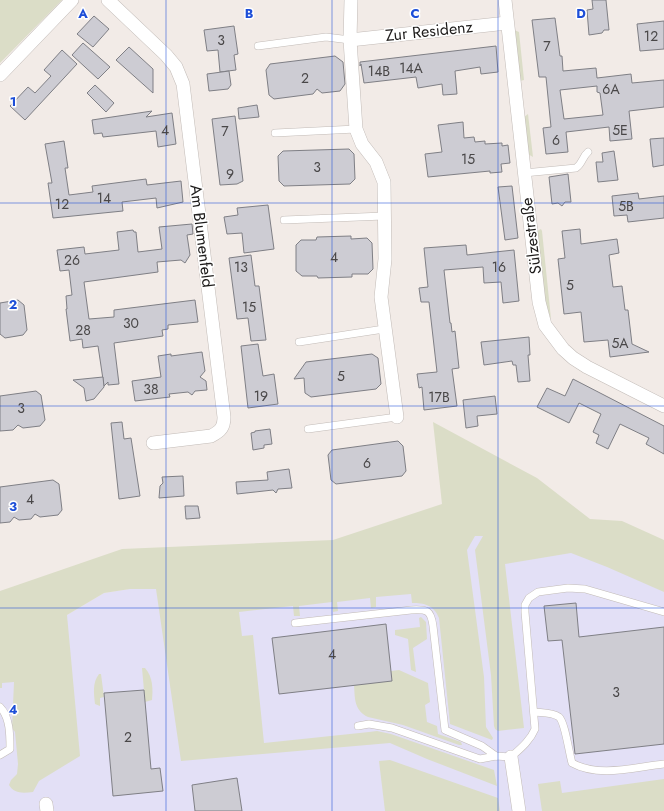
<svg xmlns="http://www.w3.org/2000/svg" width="664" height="811" font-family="Jost,sans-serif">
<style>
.commercial{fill:#e3e0f6}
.green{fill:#dbddc7}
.building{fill:#cdccd3;stroke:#7f7f85;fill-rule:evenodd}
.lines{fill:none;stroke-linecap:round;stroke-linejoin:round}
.lane-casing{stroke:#c2bbb7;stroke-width:8}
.street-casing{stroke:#c2bbb7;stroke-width:14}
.lane{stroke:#fff;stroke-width:7}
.street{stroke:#fff;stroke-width:13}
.grid{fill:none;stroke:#1d4ed8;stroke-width:1;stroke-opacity:0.55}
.labels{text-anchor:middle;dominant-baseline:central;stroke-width:3;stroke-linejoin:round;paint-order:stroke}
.number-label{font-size:14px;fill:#494748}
.street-label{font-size:16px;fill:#1d1b1a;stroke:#fff}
.grid-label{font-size:13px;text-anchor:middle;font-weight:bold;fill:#1d4ed8;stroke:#fff;stroke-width:3;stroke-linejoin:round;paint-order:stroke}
</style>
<rect width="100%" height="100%" fill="#f2ebe7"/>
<!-- commercial -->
<path class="commercial" d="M550,533L664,592V811H0V650L67,615L104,593L129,589H157L475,536Z"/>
<!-- green -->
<g class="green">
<path d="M0,0H62L0,63Z"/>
<path d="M514,30L519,32L524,80L520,81Z"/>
<path d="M528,114L533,157L528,154L524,117Z"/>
<path d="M541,229L542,231L551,319L545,304L537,231Z"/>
<path d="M433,422L537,478L590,519L622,521L664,540V592L607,567L571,553L505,564L524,728L498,731L495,729L494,726L491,675L475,550L483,536H475L467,550L484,677L486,727L493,738L492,740L450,724L439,618C434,605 424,603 412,603L411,594L376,597V607L371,608L370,598L337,602L338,611L333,612L332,602L299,606L300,616H294L293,606L239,612L242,636L253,635L264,743L369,732L377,731L391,734L494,770L497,786L427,759L390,743L181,761L156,589H130L104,593L67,615L80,756L39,781L33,792C23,793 14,794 9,785L11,780L17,774L18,764L15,732L12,728L14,682L2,683V688H0V591L122,549L333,540L442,504Z"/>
<path d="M421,617L426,622L427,639L413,648L416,672L411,670L408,639L395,635V630L420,627L419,618Z"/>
<path d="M142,668H145C153,677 153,689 152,700L145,702Z"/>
<path d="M399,670L428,683L430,702L425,705L427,722L437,726L438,734L461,742L462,745H459L403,725L368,717C354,710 355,699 354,685L392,681L391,671Z"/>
<path d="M99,674H101L104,697L100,698V706L95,704C94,694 92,683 99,674Z"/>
<path d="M390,760L498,798L500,811H385L379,761Z"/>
<path d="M664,779V811H542L538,784L560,781L562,793Z"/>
</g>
<!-- building -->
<g class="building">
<path d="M592,0H606L609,30H604L602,33L589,35L587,10L593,9Z"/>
<path d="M94,16L109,29L93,47L77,34Z"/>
<path d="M555,18L560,56H562L563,71L596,68L597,78L631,74L632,83L664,80V107L629,111L632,139L610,141L609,127L566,132L568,152L546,154L543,128L551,127L546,77H539L532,20ZM597,86V92L600,93L603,115L564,119L560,90Z"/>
<path d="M664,21V49L640,51L637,24Z"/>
<path d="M234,26L238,54L234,55L236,70L220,72L218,50L207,51L204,30Z"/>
<path d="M83,43L110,67L98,79L72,55Z"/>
<path d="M496,46L498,72L481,74L480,67L455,71L457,94L443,95L442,84L418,88L416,77L364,83L361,64L360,66V62Z"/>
<path d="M129,47L153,69V93L116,60Z"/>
<path d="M62,50L77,64L25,120L10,106L28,87L35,93L51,76L44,70Z"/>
<path d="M335,56L343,62L345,84L340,91L322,93L317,89L313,94L274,99L269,95L266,70L270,64Z"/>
<path d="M229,71L231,85L228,89L209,91L207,74Z"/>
<path d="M95,85L114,103L106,112L87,93Z"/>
<path d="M257,105L259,117L239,119L238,108Z"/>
<path d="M152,111L146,117L172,113L176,144L158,147L156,131L103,137L102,133L94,134L92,120Z"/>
<path d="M235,116L243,181L237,184L220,185L212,119Z"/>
<path d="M463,122L464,138L474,137L475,142L485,141V144L502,143V146L508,145L510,163L501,164L502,172L490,173V171L428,177L425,154L442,152L438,125Z"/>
<path d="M664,138V165L653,167L650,139Z"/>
<path d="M64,141L68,168H65L69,195L93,192L92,186L146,179L147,185L181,181L183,202L157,208L156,198L122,202L123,211L53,218L48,183H52L45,144Z"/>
<path d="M349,149L354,154L355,179L350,184L284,186L279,181L278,156L283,151Z"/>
<path d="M614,151L618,180L598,182L596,162H603L602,153Z"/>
<path d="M568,174L571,202H565L562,206L558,203L552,204L549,177Z"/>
<path d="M512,186L518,238L505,240L498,187Z"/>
<path d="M638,193L639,199L664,196V218L628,222L627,215L614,216L612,196Z"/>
<path d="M268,205L274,249L244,253L242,233L227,234L224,217L238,215L237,208Z"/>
<path d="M192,224L193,234L187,235L190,255L185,263L181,260L157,262L158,272L84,282L89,319L114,317V310L195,300L198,322L168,325V329L162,330L163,336L114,343L119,384L108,385V382L104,386L98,346L83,348L82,339L70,341L66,309H67L66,296L72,295L69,270L60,271L57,250L84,247L85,254L119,250L117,232L133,230L134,232H136L138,252L162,249L159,227Z"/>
<path d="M580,229L581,244L617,239L619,253L609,255L613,287L622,286L625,310H628L632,344L649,352L610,357L608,340L584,342L581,312L564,314L558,259L565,258L562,231Z"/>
<path d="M351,236V239L367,238L372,243L373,269L368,274H352V277L318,278L317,276H302L296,271V245L301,240H316L317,237Z"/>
<path d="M466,245L467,255L514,250L519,301L503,303L501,282L484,283L483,267L444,270L450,323H451L452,332L455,331L459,368L452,369L457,406L424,410L422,387L419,388L417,374L437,372L429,302H421L419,288L428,287L424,248Z"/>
<path d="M251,255L255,286H259L266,340L251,341L248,318L237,319L229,258Z"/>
<path d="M18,300L24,305L27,330L23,335L5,338L0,334V303Z"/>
<path d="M529,337L530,355H528L530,381L518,382L516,365H513L512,361L484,365L481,342Z"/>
<path d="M258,344L263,376L274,374L278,404L248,408L241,346Z"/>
<path d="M202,352L205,371L200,377L206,381L207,390L195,391L192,395L188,392L169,394L170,397L135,401L132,381L161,377L158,356L171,354V356Z"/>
<path d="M372,354L378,358L381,384L376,389L311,397L305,393L304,378L294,379L306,362Z"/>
<path d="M103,377L104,387L94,399L86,401L84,388L73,380Z"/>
<path d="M573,379L664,426V454L646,444L649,438L620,424L608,449L596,443L599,435L593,432L601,414L579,403L569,423L537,407L547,388L565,396Z"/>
<path d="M36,391L41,395L45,420L40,426L23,428L18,425L13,430L0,431V396Z"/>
<path d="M495,396L497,414L477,416L478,426L466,428L463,400Z"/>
<path d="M122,422L124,439L131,438L140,496L119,499L111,423Z"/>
<path d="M270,429L272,444L264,445V448L253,450L251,433L255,432V431Z"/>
<path d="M398,441L403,446L406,471L402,476L336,484L331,480L328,455L332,450Z"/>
<path d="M289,469L292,488L278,489L276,493L273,490L237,494L236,482L268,480L267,472Z"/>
<path d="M183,476L184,496L159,498L160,486L163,483L162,477Z"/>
<path d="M53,480L59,484L62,510L58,515L40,517L35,514L31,519L19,520L14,517L10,522L0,523V487Z"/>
<path d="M185,506H198L200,518L186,519Z"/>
<path d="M576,603L579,637L664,627V744L575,754L562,640L548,641L544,606Z"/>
<path d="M386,624L392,681L279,694L272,638Z"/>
<path d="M144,690L151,769L160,768L163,791L113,796L104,693Z"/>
<path d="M237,778L242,811H195L192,785Z"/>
</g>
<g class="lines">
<defs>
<g id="lane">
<path d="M258,46L326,37L350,40"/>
<path d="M275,133L356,129"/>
<path d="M524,173L576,168C583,163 582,157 588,152"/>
<path d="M284,220L384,216"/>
<path d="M299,342L384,329"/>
<path d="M308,429L397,417"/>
<path d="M295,623L411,610C427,609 431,610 433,626L445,730L482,746L496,756"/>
<path d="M0,707C10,717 10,735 10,749L0,755"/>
<path d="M534,712C542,713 552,712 559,717C565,722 569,753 572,763C599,778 635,767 664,764"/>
<path d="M358,726L369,724L392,728L480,759L496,756L511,757C520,749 530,741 535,729L525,612V605L529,598L538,592L568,588L585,589L664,612"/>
</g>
<g id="street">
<path d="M108,0L166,55L176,67L183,84L224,417C224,427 221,431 211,436L153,443"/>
<path d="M351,0L350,40L356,129L362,144L376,162L384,182L385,259L381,297L397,417"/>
<path d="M505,0L539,302L545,325L563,349L573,358L587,367L664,406"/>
<path d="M350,40L507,23"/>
<path d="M0,75L72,0"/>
<path d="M511,757L519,811"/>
<path d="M46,804L47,811"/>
</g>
</defs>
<!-- lane casing -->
<use href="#lane" class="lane-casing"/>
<!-- street casing -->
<use href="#street" class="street-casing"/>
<!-- lane -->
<use href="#lane" class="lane"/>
<!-- street -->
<use href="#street" class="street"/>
</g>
<!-- grid -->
<path class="grid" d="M166,0V811M332,0V811M498,0V811M0,203H664M0,406H664M0,608H664"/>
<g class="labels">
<!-- number labels -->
<g class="number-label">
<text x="651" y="36">12</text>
<text x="221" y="40">3</text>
<text x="547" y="46">7</text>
<text x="411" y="68">14A</text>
<text x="379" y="71">14B</text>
<text x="305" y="78">2</text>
<text x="611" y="89">6A</text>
<text x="165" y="130">4</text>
<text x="620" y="130">5E</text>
<text x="225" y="131">7</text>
<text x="556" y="140">6</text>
<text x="468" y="159">15</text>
<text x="317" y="167">3</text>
<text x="230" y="174">9</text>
<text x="104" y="198">14</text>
<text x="62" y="204">12</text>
<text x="626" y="206">5B</text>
<text x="334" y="257">4</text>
<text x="72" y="260">26</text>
<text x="241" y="267">13</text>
<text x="499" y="267">16</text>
<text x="570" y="285">5</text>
<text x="249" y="307">15</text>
<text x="131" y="323">30</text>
<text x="83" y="330">28</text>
<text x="620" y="343">5A</text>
<text x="341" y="376">5</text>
<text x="151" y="389">38</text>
<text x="261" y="396">19</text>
<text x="439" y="397">17B</text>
<text x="21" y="408">3</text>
<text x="367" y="463">6</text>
<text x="30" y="499">4</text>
<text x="332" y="654">4</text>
<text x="616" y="692">3</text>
<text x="128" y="737">2</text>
</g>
<!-- street labels -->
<g class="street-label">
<text transform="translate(429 31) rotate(-6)">Zur Residenz</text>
<text transform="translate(202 236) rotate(83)">Am Blumenfeld</text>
<text transform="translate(531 236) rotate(-97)">Sülzestraße</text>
</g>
</g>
<g class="grid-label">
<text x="83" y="18">A</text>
<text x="249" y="18">B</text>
<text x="415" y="18">C</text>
<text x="581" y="18">D</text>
<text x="13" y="106">1</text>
<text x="13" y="309">2</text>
<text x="13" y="511">3</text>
<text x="13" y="714">4</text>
</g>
</svg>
